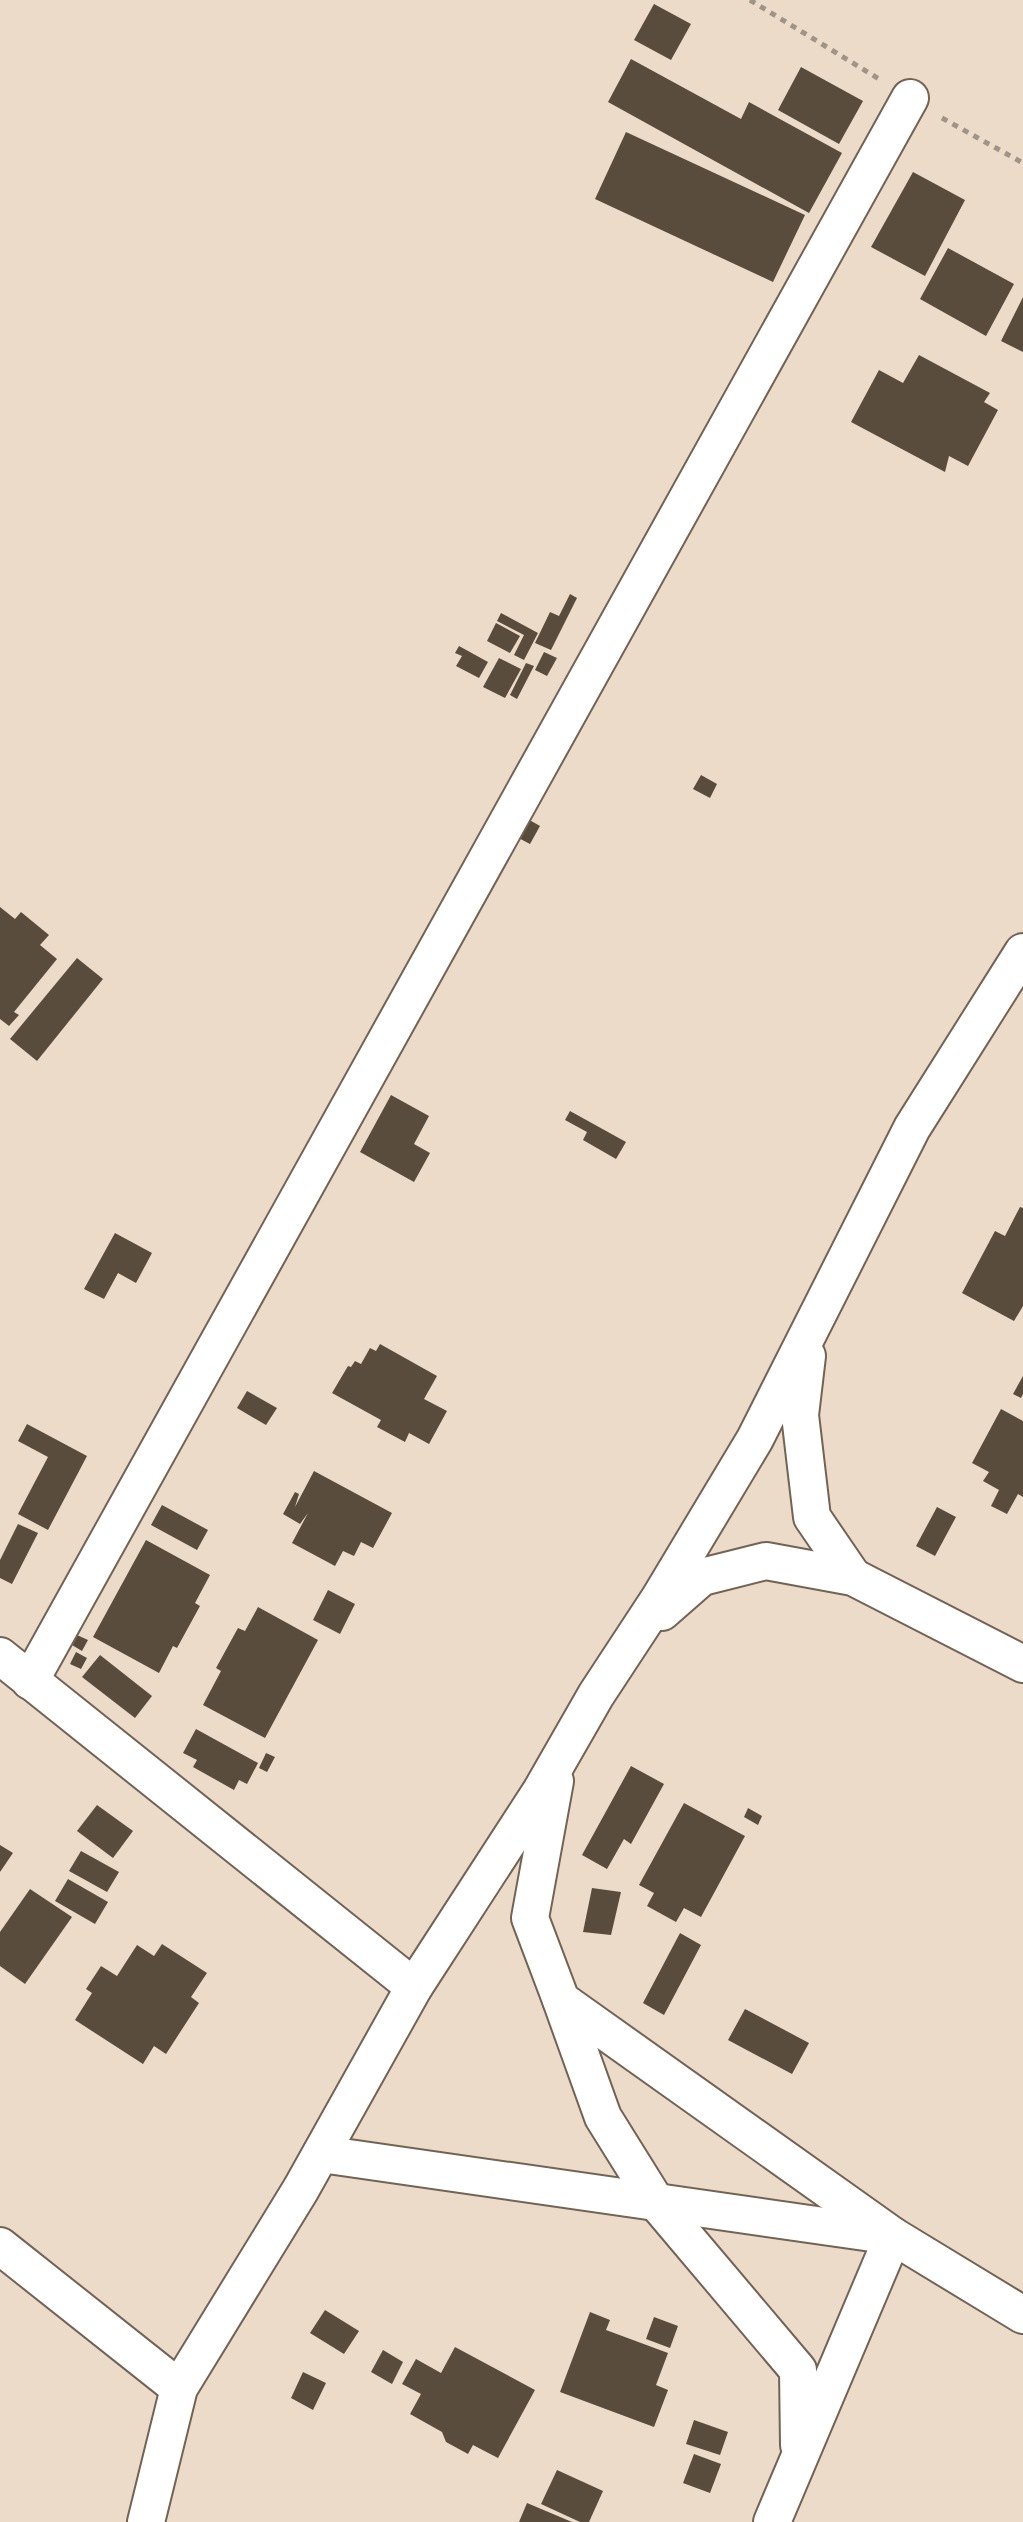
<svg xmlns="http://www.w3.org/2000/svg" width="1023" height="2522" font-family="'Exo 2',sans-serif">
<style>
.building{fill:#5a4c3d}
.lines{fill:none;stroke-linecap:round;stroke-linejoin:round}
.minor-casing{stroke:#726354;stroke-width:40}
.path{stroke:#a09486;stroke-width:5;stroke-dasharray:6 6;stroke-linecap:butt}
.minor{stroke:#fff;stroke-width:36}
</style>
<rect width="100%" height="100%" fill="#ecdbc9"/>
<!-- building -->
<g class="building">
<path d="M654,4L691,24L671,60L634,40Z"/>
<path d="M631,59L741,119L749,102L842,153L809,213L608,102Z"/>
<path d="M801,67L863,101L839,144L778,110Z"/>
<path d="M626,132L805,215L773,282L595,199Z"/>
<path d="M913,172L965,200L925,276L871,247Z"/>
<path d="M948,248L1014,284L986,336L920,299Z"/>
<path d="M1023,297V352L1001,341Z"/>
<path d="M919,355L990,393L984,402L998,410L968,466L949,456L945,472L851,422L879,370L903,383Z"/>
<path d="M570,594L577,598L551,650L535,643L550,612L559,616Z"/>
<path d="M501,613L538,633L524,660L514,655L524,635L497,621Z"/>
<path d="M496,623L520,636L510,653L487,641Z"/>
<path d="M459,646L488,662L479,678L456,666L462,656L455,653Z"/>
<path d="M544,652L557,658L547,676L535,670Z"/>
<path d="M499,658L521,669L505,698L483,687Z"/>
<path d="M526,663L534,666L517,699L510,695Z"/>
<path d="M701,775L717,784L710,798L693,789Z"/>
<path d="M519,814L540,826L530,844L509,833Z"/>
<path d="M0,907L15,919L21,912L49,935L40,945L57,959L14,1012L19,1015L9,1026L0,1019Z"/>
<path d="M77,958L103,979L37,1061L10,1039Z"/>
<path d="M391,1095L429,1116L414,1144L430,1153L414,1182L360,1152Z"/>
<path d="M570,1111L626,1142L616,1159L583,1140L587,1132L565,1120Z"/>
<path d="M1020,1207L1023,1208V1306L1014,1321L962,1293L995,1231L1005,1236Z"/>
<path d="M115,1233L152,1253L136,1283L118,1273L104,1299L84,1289Z"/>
<path d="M380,1344L437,1376L424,1399L447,1411L429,1444L409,1433L405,1442L377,1427L381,1420L332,1393L348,1366L351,1367L355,1361L361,1364L370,1348L376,1351Z"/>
<path d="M1023,1376V1394L1021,1398L1013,1394Z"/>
<path d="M247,1391L277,1408L266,1425L237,1408Z"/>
<path d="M1001,1409L1023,1421V1497L1018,1494L1007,1514L991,1506L999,1490L983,1481L989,1472L972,1463Z"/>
<path d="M27,1424L87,1456L48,1530L18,1514L48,1457L18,1441Z"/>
<path d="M314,1471L392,1513L373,1548L361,1542L354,1556L343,1551L335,1566L292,1543L308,1513L300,1524L283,1514L295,1492L299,1494L295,1507Z"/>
<path d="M162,1505L208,1530L197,1550L151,1525Z"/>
<path d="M937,1507L956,1517L935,1556L916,1546Z"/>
<path d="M18,1524L38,1533L12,1584L0,1578V1560Z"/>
<path d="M146,1540L210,1575L195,1603L200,1606L177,1648L173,1646L159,1673L93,1637Z"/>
<path d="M328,1590L355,1604L340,1634L313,1620Z"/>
<path d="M258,1607L318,1640L265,1738L203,1705L221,1671L216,1668L238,1628L245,1631Z"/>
<path d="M77,1635L88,1640L82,1651L72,1645Z"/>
<path d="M76,1652L87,1658L81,1669L70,1664Z"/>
<path d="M100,1655L152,1696L135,1718L82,1677Z"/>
<path d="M196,1729L258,1763L247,1784L239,1780L234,1790L193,1767L197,1760L183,1753Z"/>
<path d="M266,1753L275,1757L267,1772L259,1768Z"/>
<path d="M631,1766L664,1784L631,1844L624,1839L607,1869L582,1855Z"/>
<path d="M684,1803L745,1836L701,1917L684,1908L676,1922L647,1906L654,1893L639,1885Z"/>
<path d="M97,1805L133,1831L113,1858L77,1831Z"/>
<path d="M748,1808L762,1816L758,1825L744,1817Z"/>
<path d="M0,1845L13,1853L0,1872Z"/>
<path d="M81,1851L119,1872L107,1892L69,1871Z"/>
<path d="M68,1879L108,1902L95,1924L55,1901Z"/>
<path d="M592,1888L621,1892L611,1935L583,1932Z"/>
<path d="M30,1889L72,1917L25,1984L0,1966V1932Z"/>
<path d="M680,1933L701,1945L664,2015L643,2003Z"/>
<path d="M162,1944L207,1973L191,1997L199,2003L166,2054L154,2046L143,2064L75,2020L92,1993L86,1989L101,1966L117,1976L137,1945L154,1956Z"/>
<path d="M745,2009L809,2043L792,2074L728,2040Z"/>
<path d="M325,2310L359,2331L344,2354L310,2333Z"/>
<path d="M590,2312L610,2320L606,2330L668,2353L656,2385L668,2390L654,2427L560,2392Z"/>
<path d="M654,2317L678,2326L670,2348L646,2339Z"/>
<path d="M455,2347L535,2390L498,2458L473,2445L468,2454L446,2442L442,2432L410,2414L421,2394L402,2384L416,2359L441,2373Z"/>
<path d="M383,2350L403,2362L392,2384L371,2372Z"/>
<path d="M303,2372L326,2383L313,2410L291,2398Z"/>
<path d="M694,2420L728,2432L720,2455L686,2444Z"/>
<path d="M694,2454L721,2464L710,2493L683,2483Z"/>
<path d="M557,2470L603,2491L589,2522H580L541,2504Z"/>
<path d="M527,2503L572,2522H519Z"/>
</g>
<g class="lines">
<defs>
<g id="minor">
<path d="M807,1356L800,1415L812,1517L853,1577"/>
<path d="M662,1612L702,1577L766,1561L853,1577L1023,1664"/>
<path d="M0,1656L414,1987"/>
<path d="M30,1681L910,98"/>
<path d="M555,1781L530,1918L561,2000L893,2236L1023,2315"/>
<path d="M561,2000L603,2117L656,2202L798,2370L799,2445"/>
<path d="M321,2154L893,2236L772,2522"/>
<path d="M0,2246L179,2388"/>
<path d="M146,2522L179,2388L301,2189L414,1987L541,1791L596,1695L659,1599L755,1439L912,1128L1023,952"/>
</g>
</defs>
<!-- minor casing -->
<use href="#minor" class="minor-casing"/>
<!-- path -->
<g class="path">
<path d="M750,0L879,79"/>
<path d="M942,118L1023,163"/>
</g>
<!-- minor -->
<use href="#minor" class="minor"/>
</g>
</svg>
